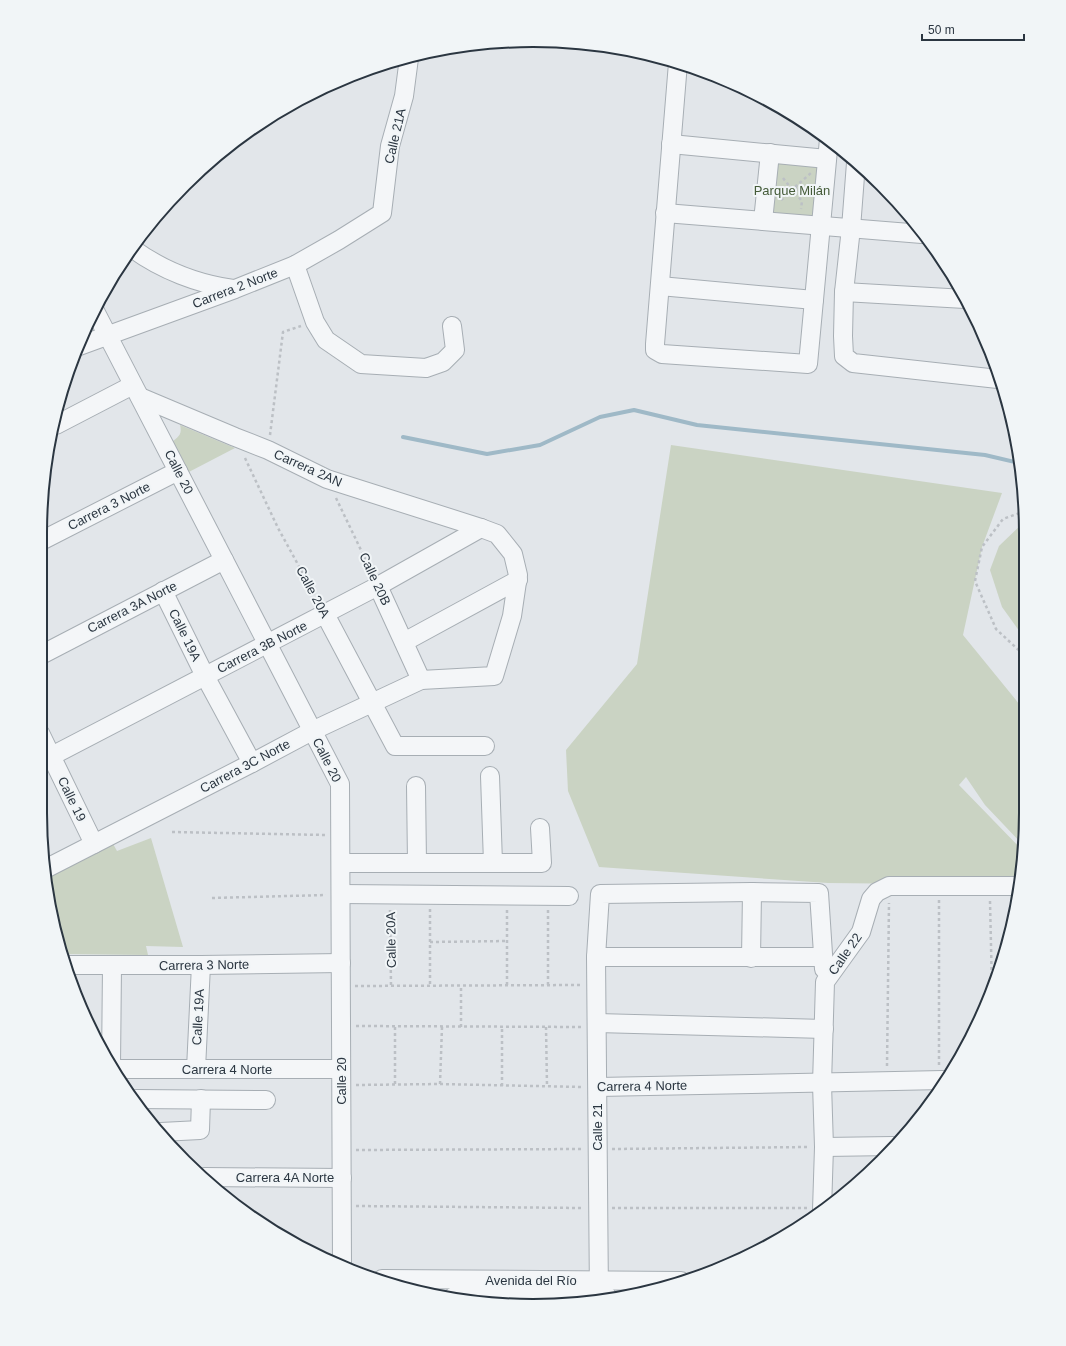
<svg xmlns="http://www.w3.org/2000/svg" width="1066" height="1346" font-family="Helvetica,sans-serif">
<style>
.green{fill:#cad3c3}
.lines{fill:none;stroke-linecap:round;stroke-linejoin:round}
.stream{stroke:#9fb9c7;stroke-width:4}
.minor-casing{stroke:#a7aeb4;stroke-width:20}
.path{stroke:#bcc0c5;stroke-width:2.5;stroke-dasharray:3 3;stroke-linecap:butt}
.minor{stroke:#f4f6f8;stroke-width:18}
.labels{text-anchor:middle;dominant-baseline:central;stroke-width:4;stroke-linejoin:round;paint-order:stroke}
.street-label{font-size:13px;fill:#2b3641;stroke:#f1f5f7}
.park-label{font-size:13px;fill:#455b39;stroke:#f1f5f7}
.rim{fill:none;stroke:#2b3641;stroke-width:2}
</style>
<rect width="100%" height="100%" fill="#e2e6ea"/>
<!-- green -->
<g class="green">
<path d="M769,158L822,163L814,220L763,217Z"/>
<path d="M180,425L235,448L185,474L166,439L173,441C180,436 182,433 180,425Z"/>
<path d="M671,445L1002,493L982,547L963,635L1024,710L1026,709V813L1023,845L985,805L966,777L959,785L1022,850L1019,885L828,883L599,867L568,791L566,750L637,664Z"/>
<path d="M1025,524V639L1002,607L990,570L999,546L1021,525Z"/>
<path d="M151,838L183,947L146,946L148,955L62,954L57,940L48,875L112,842L117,851Z"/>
</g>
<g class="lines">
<!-- stream -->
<path class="stream" d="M403,437L487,454L540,445L600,417L634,410L697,425L985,455L1019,463"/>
<defs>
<g id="minor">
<path d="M678,63L655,344V350L662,354L808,364L829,139"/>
<path d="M671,144L827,159"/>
<path d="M856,163L851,228L844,292L843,336L844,356L853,363L998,379"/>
<path d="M665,213L922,234"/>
<path d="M763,221L770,153"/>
<path d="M133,249C162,270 198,284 233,289"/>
<path d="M295,265L315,322L326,340L361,364L426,368L443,362L455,350L452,326"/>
<path d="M660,286L814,300"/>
<path d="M844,292L965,299"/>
<path d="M95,311L340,784L342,1263"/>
<path d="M79,346L235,289L295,265L339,240L382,213L390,146L404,96L409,58"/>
<path d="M56,425L133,385"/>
<path d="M41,541L178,471"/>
<path d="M378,586L421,680"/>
<path d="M163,591L205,676L252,763"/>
<path d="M325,614L395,746H485"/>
<path d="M404,642L518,580"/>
<path d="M41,655L224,560"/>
<path d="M40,733L94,844"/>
<path d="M40,762L378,586L481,528"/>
<path d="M490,776L493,863"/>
<path d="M416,786L417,863"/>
<path d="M341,863H542L540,828"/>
<path d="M47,868L252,763L312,731L421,680L494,676L512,616L518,575L513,554L497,534L481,528L327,479L268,450L235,437L140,397"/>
<path d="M341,894L569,896"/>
<path d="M596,957H823"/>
<path d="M751,958L752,892L819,893L824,969"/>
<path d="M67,965H201L341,963"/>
<path d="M597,1023L824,1029"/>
<path d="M111,1066L112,966"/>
<path d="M113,1069H341"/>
<path d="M196,1069L201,965"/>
<path d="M598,1087C713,1085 828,1083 943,1080"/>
<path d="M136,1099L266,1100"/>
<path d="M161,1132L200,1130L201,1099"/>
<path d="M824,1147L893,1146"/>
<path d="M204,1177L342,1178"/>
<path d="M822,1210L824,1147L822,1084L825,982L861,932L871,899L877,892L889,886H1019"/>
<path d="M382,1279L681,1281"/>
<path d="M454,1296L529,1297L607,1296"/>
<path d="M599,1297L596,957L600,894L752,892"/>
</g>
</defs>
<!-- minor casing -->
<use href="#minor" class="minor-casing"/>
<!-- path -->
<g class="path">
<path d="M783,178L790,187"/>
<circle cx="793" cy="190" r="3.5"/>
<path d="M795,187L811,173"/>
<path d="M795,193L802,201L801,209"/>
<path d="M781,200L790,193"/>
<path d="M270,435L283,332L301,326"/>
<path d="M245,458L278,528L318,601"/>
<path d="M336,498L372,573"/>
<path d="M1025,511L1003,519L982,547L975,581L996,629L1025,656"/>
<path d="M172,832L326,835"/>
<path d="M212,898L326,895"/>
<path d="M990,901L992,989"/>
<path d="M430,909V985"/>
<path d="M390,910L391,986"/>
<path d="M548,910V985"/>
<path d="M430,942L507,941"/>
<path d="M507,985V910"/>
<path d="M355,986L582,985"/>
<path d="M356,1026L583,1027"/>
<path d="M461,1027V985"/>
<path d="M546,1027L547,1086"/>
<path d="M939,1065V900"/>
<path d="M887,1066L889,903"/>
<path d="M395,1084V1026"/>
<path d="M440,1084L442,1027"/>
<path d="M356,1085L440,1084L583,1087"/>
<path d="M502,1086V1027"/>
<path d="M612,1149L809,1147"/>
<path d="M356,1150L583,1149"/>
<path d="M356,1206L583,1208"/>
<path d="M612,1208H807"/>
</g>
<!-- minor -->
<use href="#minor" class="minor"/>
</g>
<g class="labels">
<!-- street labels -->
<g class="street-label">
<text transform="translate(395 136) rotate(-77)">Calle 21A</text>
<text transform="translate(235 288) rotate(-21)">Carrera 2 Norte</text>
<text transform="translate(308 468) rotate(24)">Carrera 2AN</text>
<text transform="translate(179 472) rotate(63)">Calle 20</text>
<text transform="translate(109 506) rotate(-27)">Carrera 3 Norte</text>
<text transform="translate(375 579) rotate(65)">Calle 20B</text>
<text transform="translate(313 592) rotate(62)">Calle 20A</text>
<text transform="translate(132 607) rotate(-27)">Carrera 3A Norte</text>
<text transform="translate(185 635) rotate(64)">Calle 19A</text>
<text transform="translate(262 647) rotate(-27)">Carrera 3B Norte</text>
<text transform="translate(327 760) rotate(63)">Calle 20</text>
<text transform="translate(245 766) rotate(-28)">Carrera 3C Norte</text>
<text transform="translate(72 799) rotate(64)">Calle 19</text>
<text transform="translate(391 940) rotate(-91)">Calle 20A</text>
<text transform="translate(845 954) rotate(-55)">Calle 22</text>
<text transform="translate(204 965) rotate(-1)">Carrera 3 Norte</text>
<text transform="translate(198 1017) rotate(-87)">Calle 19A</text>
<text x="227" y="1069">Carrera 4 Norte</text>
<text transform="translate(341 1081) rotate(-90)">Calle 20</text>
<text transform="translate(642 1086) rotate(-1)">Carrera 4 Norte</text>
<text transform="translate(597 1127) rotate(-90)">Calle 21</text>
<text x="285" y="1177">Carrera 4A Norte</text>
<text x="531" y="1280">Avenida del Río</text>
</g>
<!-- park labels -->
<g class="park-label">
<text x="792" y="190">Parque Milán</text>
</g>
</g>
<!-- crop -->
<path d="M0 0H1066V1346H0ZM533 47H533A486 486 0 0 1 1019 533V813A486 486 0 0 1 533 1299H533A486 486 0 0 1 47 813V533A486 486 0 0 1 533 47Z" fill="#f1f5f7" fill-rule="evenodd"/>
<path class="rim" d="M533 47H533A486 486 0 0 1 1019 533V813A486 486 0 0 1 533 1299H533A486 486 0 0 1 47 813V533A486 486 0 0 1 533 47Z"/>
<!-- scale -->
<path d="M922 34v6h102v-6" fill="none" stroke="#2b3641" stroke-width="2"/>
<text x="928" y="34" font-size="12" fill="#2b3641" stroke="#f1f5f7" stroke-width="3" paint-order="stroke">50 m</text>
</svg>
